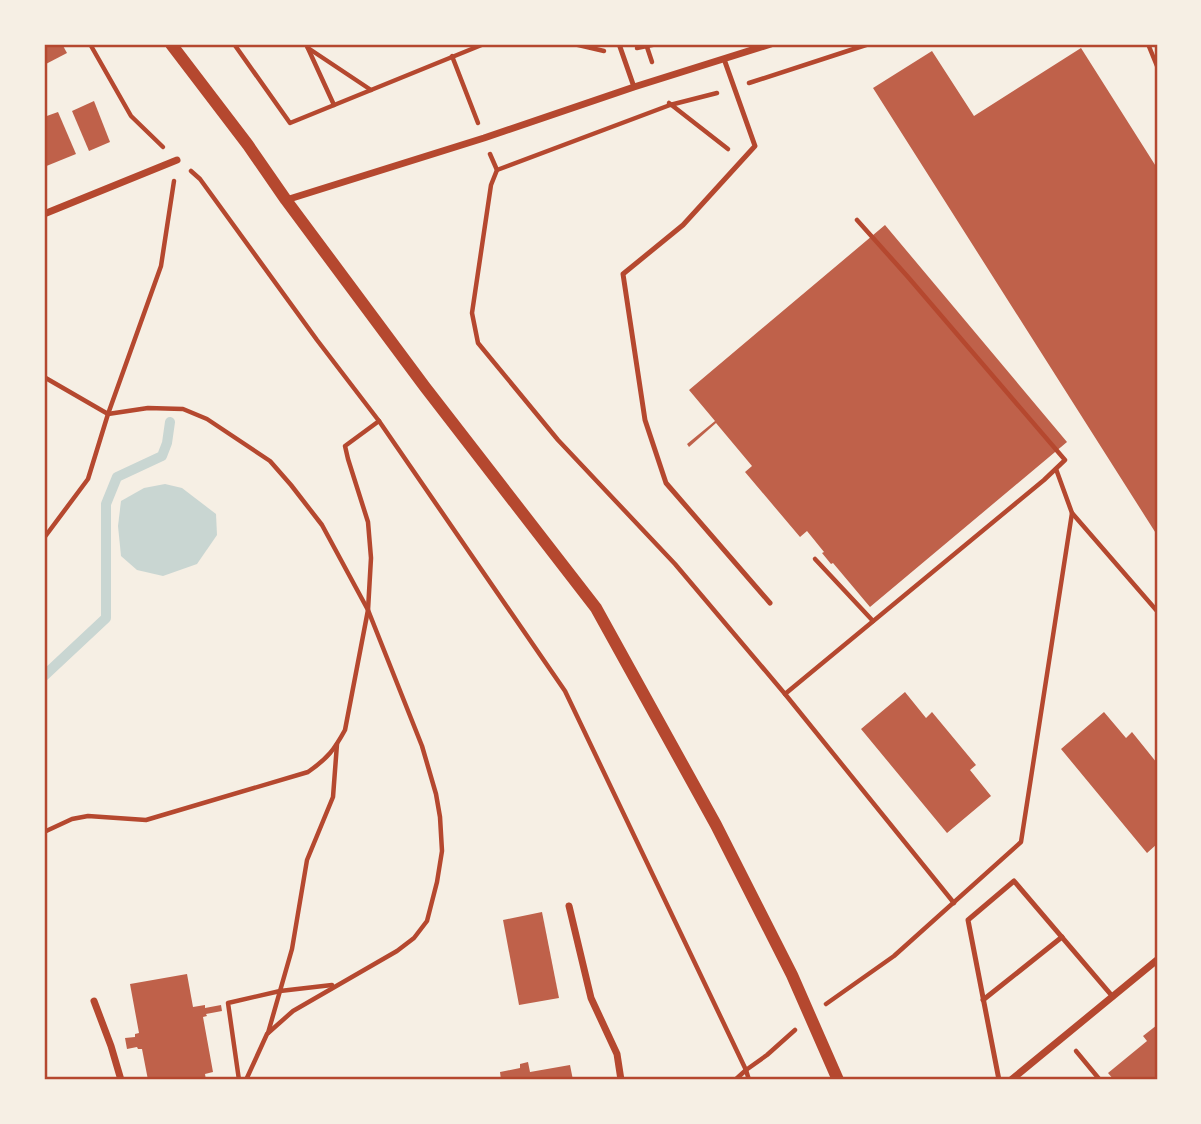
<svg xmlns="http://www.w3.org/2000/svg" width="1201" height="1124" font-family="Jost,sans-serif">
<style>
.water{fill:#c9d6d2}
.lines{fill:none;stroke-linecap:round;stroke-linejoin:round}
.stream{stroke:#c9d6d2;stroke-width:10}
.building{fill:#bf614a}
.path{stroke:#b5482f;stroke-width:4.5}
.service{stroke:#b5482f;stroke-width:5}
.minor{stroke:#b5482f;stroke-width:7}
.tertiary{stroke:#b5482f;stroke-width:12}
.neatline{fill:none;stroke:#b5482f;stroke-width:2.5}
</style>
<rect width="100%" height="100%" fill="#f6efe4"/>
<!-- water -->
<path class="water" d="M165,484L182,488L216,514L217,535L197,564L163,576L137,570L121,556L118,526L121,501L144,488Z"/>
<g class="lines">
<!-- stream -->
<path class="stream" d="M44,676L106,618V504L117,477L162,456L167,443L170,422"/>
</g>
<!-- building -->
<g class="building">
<path d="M44,44H62L67,53L44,65Z"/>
<path d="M1081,48L1157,168V535L873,88L932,51L974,116Z"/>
<path d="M94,101L110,142L89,151L72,111Z"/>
<path d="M58,112L76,154L44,167V117Z"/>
<path d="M885,225L1067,442L870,607L833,563L831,564L822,553L824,552L807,531L800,537L745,472L752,466L716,423L689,447L687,444L715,421L689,390Z"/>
<path d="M905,692L926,718L932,712L976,765L970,770L991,796L947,833L861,729Z"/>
<path d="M1104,712L1126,738L1132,732L1157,763V844L1147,853L1061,749Z"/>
<path d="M542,912L559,998L519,1005L503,920Z"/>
<path d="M187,974L193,1007L205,1005V1008L221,1005L222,1011L206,1014L207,1016L203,1017L213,1072L205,1074L206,1080H148L142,1049H138L137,1047L127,1049L125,1038L135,1037V1034L139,1033L130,984Z"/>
<path d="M1157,1025V1080H1114L1108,1073L1147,1041L1143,1036Z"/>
<path d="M528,1062L530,1072L570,1065L573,1080H501L500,1072L520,1068V1064Z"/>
</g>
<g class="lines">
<!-- path -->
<g class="path">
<path d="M90,44L131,116L163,147"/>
<path d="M234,44L290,123L484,44"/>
<path d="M306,44L334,105"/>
<path d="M574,44L604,51"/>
<path d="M1148,44L1157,66"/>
<path d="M647,47L652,62"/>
<path d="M308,48L371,90"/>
<path d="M637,48L657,44"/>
<path d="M452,56L478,123"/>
<path d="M749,83L869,44"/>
<path d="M669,103L728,149"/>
<path d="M490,154L497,170L491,185L472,313L478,343L558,440L675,564L785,694L954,903"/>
<path d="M497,170L670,105L717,93"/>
<path d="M191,171L200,179L317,340L379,421L565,691L746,1070L767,1055L795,1030"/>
<path d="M44,377L108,414L148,408L183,409L207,419L270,461L291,485L322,525L368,610L422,746L436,794L440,817L442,851L437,882L427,921L414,938L397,951L293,1011L267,1034L246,1080"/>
<path d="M1056,469L1072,513L1157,611"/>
<path d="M44,538L88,479L108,414L161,266L174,181"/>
<path d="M815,559L873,621"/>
<path d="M785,694L1044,480L1065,460L908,277L857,220"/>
<path d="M44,832L72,819L88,816L146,820L308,772C328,758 334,750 345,730L368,610L371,558L368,522L348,459L345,446L379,421"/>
<path d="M826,1004L894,956L1021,842L1072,513"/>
<path d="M268,1033L292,949L307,860L333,797L337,744"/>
<path d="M1076,1051L1100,1080"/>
<path d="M239,1080L228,1003L280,991L332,985"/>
<path d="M735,1080L746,1070L749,1080"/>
</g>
<!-- service -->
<g class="service">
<path d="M619,44L634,87"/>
<path d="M724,59L755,146L683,225L623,274L645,420L666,483L770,603"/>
<path d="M983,1000L1062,937"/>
<path d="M999,1080L968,920L1014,881L1113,997"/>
</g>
<!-- minor -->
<g class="minor">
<path d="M286,200L484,138L634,87L771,44"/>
<path d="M44,214L177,160"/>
<path d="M569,906L591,998L617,1054L621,1080"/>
<path d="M94,1001L111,1046L121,1080"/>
<path d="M1011,1080L1157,960"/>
</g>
<!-- tertiary -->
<path class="tertiary" d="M171,44L248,145L286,200L425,387L596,608L716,825L792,975L838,1080"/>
</g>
<!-- border -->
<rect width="1201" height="1124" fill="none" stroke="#f6efe4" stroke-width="91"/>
<rect x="46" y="46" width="1110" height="1032" class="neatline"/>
</svg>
